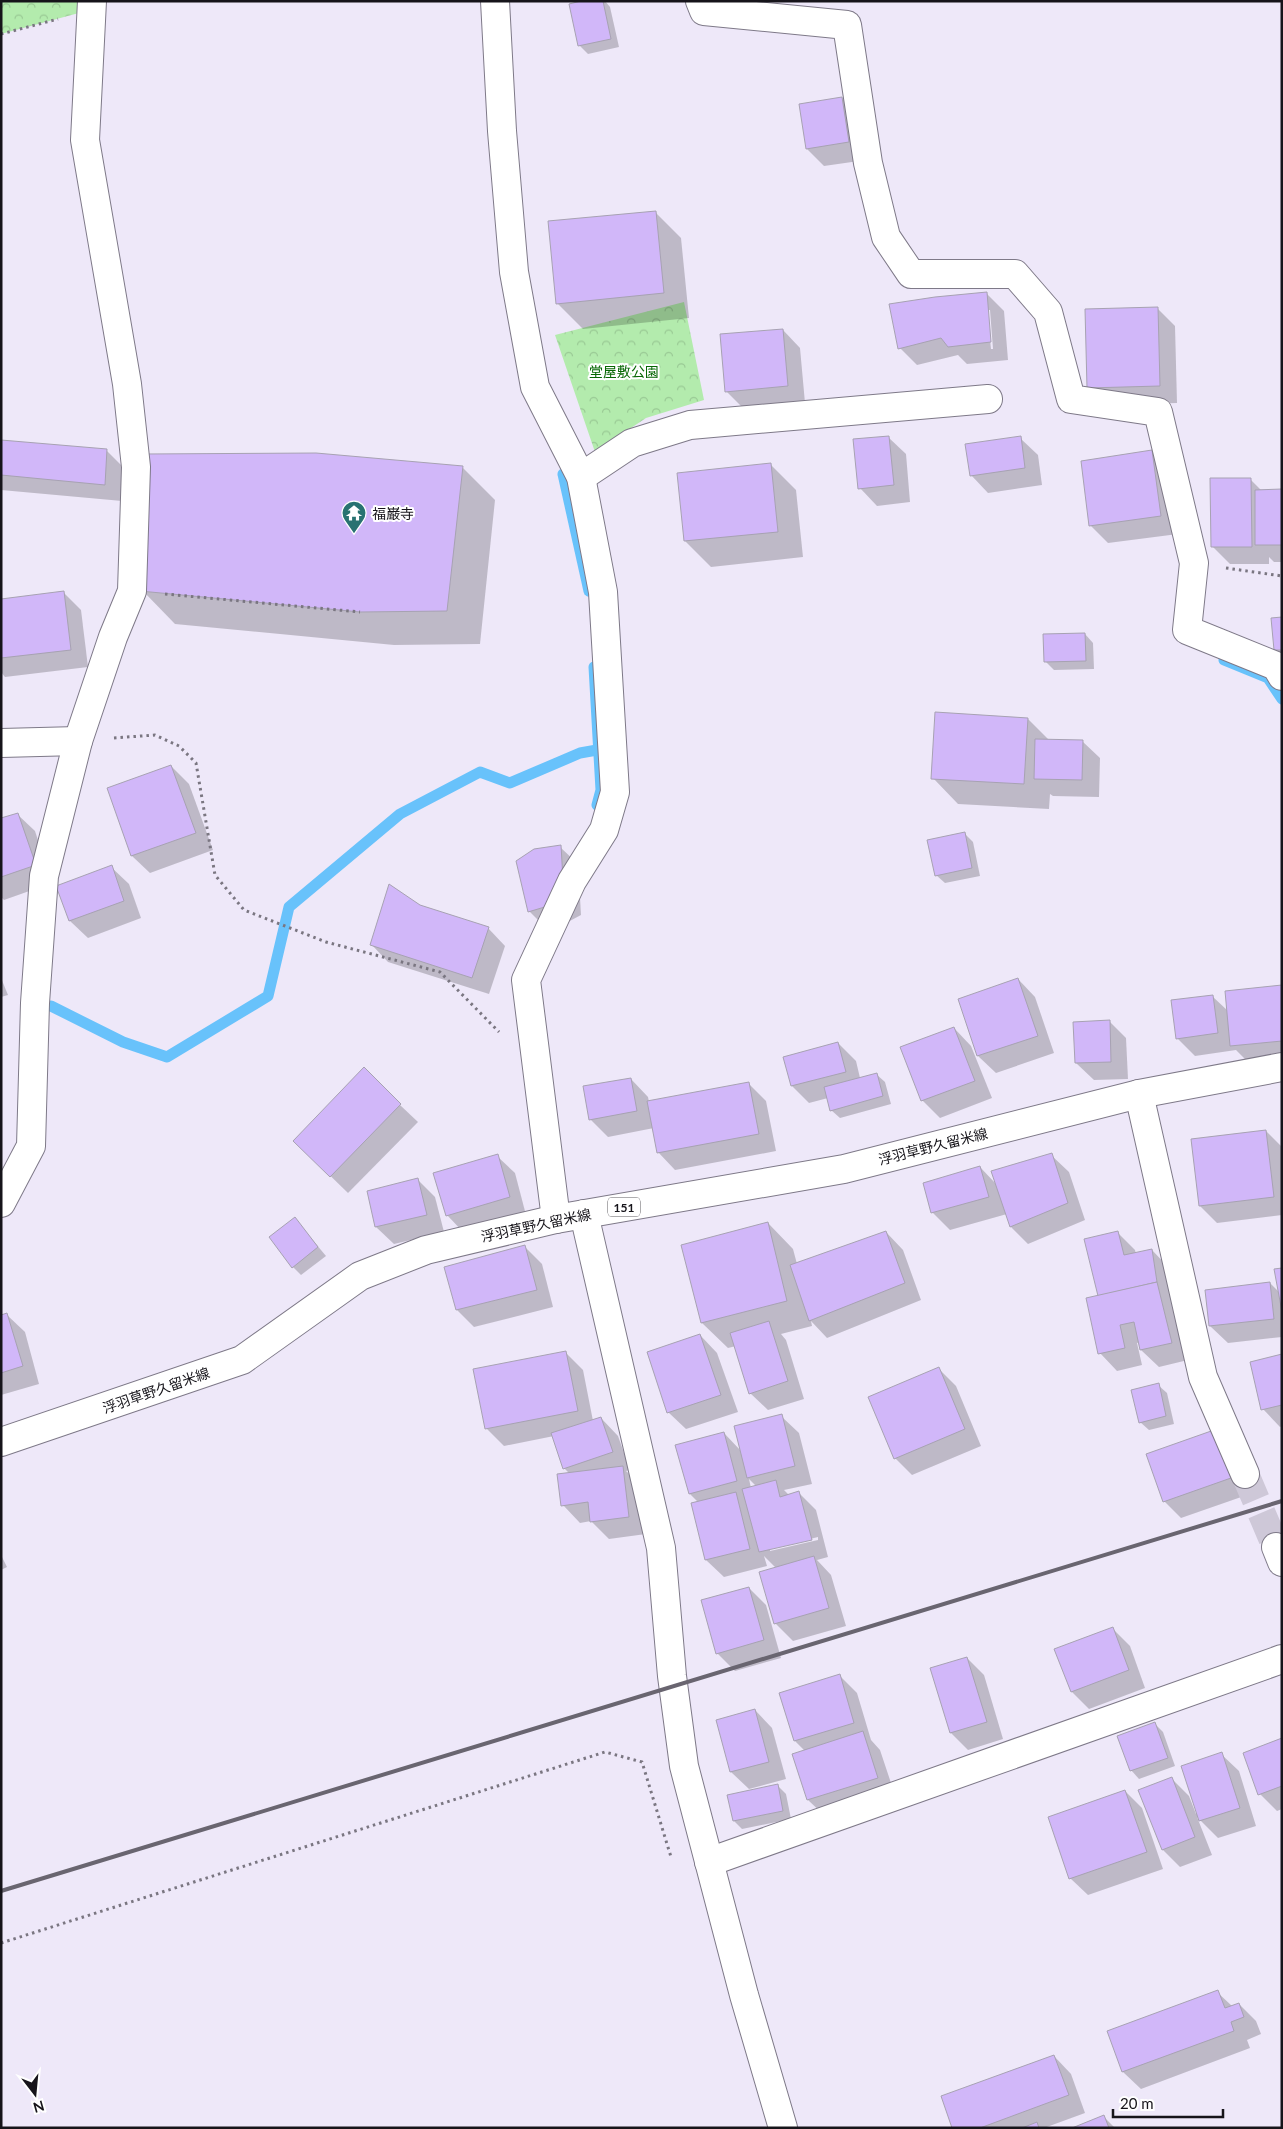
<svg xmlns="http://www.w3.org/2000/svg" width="1283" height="2129" font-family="Lato,'Noto Sans JP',sans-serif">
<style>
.park{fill:url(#park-crowns)}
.shadow{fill:#0003;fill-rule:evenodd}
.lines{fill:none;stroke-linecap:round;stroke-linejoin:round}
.stream{stroke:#68c2fb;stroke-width:11}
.building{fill:#d1b7f9;stroke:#a7a2b2}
.street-tunnel{stroke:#cec8d8;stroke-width:28;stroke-dasharray:28 14;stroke-linecap:butt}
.street-casing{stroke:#7e7988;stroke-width:30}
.secondary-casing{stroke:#7e7988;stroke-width:30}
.primary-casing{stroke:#7e7988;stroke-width:30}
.path{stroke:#7a7681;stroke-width:3;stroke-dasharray:2.5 4;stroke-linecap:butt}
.street{stroke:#fff;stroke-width:28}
.secondary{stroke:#fff;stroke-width:28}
.primary{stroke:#fff;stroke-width:28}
.rail{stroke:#696570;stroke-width:4}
.labels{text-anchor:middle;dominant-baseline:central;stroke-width:4;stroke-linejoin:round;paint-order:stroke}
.shield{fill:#fff;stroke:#5c5a5f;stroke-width:1}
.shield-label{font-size:12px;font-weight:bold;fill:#16141a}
.park-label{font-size:14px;fill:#076704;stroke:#fff}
.poi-label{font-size:14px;fill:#16141a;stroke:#fff;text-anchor:start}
.street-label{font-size:14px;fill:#16141a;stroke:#fff}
</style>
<defs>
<pattern id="park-crowns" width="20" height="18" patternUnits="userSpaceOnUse" patternTransform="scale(1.25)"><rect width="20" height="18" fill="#b3ebad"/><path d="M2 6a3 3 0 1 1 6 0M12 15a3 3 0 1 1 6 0" fill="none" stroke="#99c994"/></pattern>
</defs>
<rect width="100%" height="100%" fill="#eee8f9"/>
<!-- park -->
<g class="park">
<path d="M1,1H92L90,10L1,34Z"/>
<path d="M684,302L704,400L646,418L595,452L555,335Z"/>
</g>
<!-- shadow -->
<g class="shadow">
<path d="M587,1H605L610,7L619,47L588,54L579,45Z"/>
<path d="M842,98L859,116L866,160L824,166L807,149Z"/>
<path d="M655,212L681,238L689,318L583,329L557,303Z"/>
<path d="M986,293L1004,311L1008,360L967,364L958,355L917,365L900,348ZM987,310H990L993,349H991Z"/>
<path d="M1158,309L1175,326L1177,403L1106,405L1088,388Z"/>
<path d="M783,330L800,348L805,403L743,408L726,391Z"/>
<path d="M888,437L906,454L910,502L877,506L860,488Z"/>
<path d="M1020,438L1038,455L1042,485L988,493L971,475Z"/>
<path d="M1,441L106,450L124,468L122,501L1,490Z"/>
<path d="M1152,452L1169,469L1178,534L1108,543L1091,526Z"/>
<path d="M770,464L796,490L803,557L711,567L685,541Z"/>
<path d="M462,467L495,500L480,644L394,645L175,624L142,590Z"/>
<path d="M1250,479L1262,491H1282V562H1274L1269,557V564H1230L1213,547Z"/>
<path d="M63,592L81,610L88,667L5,677L1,672V600Z"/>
<path d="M1282,618V656L1275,650Z"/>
<path d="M1085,634L1093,643L1094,669L1054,670L1046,662Z"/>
<path d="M1028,719L1049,740L1082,741L1100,758L1099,797L1053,796L1050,794L1049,809L958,804L933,778Z"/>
<path d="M171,766L189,784L213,850L150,873L132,856L108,789Z"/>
<path d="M17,814L35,831L52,883L4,900L1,897V820Z"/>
<path d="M964,833L973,842L980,876L945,883L936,875Z"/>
<path d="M560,847L578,864L581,915L566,923L547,929L529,911Z"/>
<path d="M111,867L129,884L141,918L88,938L70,921L58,886Z"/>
<path d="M419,906L488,928L505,946L489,994L388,962L371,944Z"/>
<path d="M1,978L8,995L1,997Z"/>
<path d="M1018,979L1035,997L1054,1053L996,1073L978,1056L959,1000Z"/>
<path d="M1282,987V1060L1249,1063L1236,1050L1195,1056L1177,1038L1212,996L1228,1011Z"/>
<path d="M1109,1021L1126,1038L1128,1079L1094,1080L1076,1063Z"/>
<path d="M954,1028L971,1046L992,1098L940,1118L922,1100Z"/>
<path d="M838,1043L856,1061L860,1078L876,1074L885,1082L891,1104L840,1118L831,1110L828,1098L809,1103L792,1086Z"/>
<path d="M631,1079L648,1097L649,1102L748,1083L766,1101L776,1151L675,1170L658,1152L654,1128L608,1137L590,1119Z"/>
<path d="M400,1105L418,1122L348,1193L312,1158Z"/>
<path d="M1266,1131L1282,1147V1215L1217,1223L1200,1206Z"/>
<path d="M1051,1155L1069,1172L1085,1220L1028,1244L1011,1227L1007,1214L950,1230L933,1213L924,1184L980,1167L996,1184Z"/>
<path d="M497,1156L515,1173L526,1215L464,1233L447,1215Z"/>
<path d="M418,1180L435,1197L444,1232L394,1244L376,1227Z"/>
<path d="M295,1219L326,1256L301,1275L293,1267Z"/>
<path d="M768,1223L793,1249L797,1264L886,1232L903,1250L921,1300L827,1338L811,1321L812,1326L781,1334L786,1340L804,1399L768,1410L750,1393L736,1346L728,1348L702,1323L682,1246Z"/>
<path d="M1118,1233L1135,1250L1136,1254L1152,1250L1169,1268L1188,1360L1159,1367L1141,1350L1140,1342L1137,1343L1142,1365L1117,1371L1100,1353L1099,1297Z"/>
<path d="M525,1247L542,1264L553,1307L474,1327L457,1310Z"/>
<path d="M1282,1269V1337L1228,1343L1210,1326L1270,1283L1280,1293Z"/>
<path d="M7,1315L25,1332L39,1384L1,1395V1317Z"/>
<path d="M700,1335L717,1353L738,1412L686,1429L668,1412Z"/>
<path d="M565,1352L583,1370L593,1421L601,1418L618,1436L630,1470L626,1471L640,1484L646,1534L609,1539L591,1521L580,1523L563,1505L570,1474L564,1468L554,1436L504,1446L487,1429Z"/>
<path d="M1282,1355V1426L1280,1427L1263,1409Z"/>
<path d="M939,1369L956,1386L981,1446L912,1475L895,1458Z"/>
<path d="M1158,1385L1167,1393L1174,1424L1149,1430L1140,1422Z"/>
<path d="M781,1416L799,1433L812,1484L784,1490L789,1495L799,1493L816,1510L828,1557L817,1560L831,1575L846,1626L793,1641L775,1623L776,1568L764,1556L767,1566L724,1577L706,1560L693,1504L699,1503L690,1494L724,1433L741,1451ZM749,1479L757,1487L751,1488ZM818,1537V1540L770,1551V1549Z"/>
<path d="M1231,1449L1247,1495L1181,1518L1164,1501Z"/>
<path d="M1,1555L7,1567L1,1570Z"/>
<path d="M749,1588L766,1605L781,1658L735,1671L717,1653Z"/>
<path d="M1112,1628L1130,1646L1145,1688L1089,1709L1072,1692L1056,1650Z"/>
<path d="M967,1658L984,1675L1003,1739L968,1750L951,1733L931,1669Z"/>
<path d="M840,1676L857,1693L871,1740L880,1750L895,1795L826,1817L808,1800L794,1755L805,1751L795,1741Z"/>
<path d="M755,1710L772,1728L786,1779L749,1789L731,1772Z"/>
<path d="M1155,1724L1163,1732L1175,1766L1139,1779L1131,1770Z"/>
<path d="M1282,1739V1809L1277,1811L1260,1794Z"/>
<path d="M1221,1754L1239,1771L1256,1826L1218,1838L1197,1817L1212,1855L1180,1867L1163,1850L1171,1778L1189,1796L1196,1814L1198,1813Z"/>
<path d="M777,1785L786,1794L791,1819L742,1829L734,1821Z"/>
<path d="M1125,1791L1142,1808L1163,1869L1088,1895L1070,1878Z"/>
<path d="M1217,1992L1232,2006L1239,2004L1256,2021L1261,2034L1247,2040L1250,2048L1141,2089L1123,2072L1108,2032Z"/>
<path d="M1054,2056L1071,2074L1085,2113L1044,2128H954Z"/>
<path d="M1104,2117L1115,2128H1076Z"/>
</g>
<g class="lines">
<!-- stream -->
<g class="stream">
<path d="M563,474L589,591"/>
<path d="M1224,660L1268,678L1282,699"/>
<path d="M594,667L601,790L597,805"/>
<path d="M51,1006L123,1042L167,1057L268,996L289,907L400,814L480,772L510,783L580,753L597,750"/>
</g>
</g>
<!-- building -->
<g class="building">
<path d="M581,1H603L611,39L578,46L569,4Z"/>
<path d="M842,97L849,142L806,149L799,104Z"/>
<path d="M656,211L664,293L556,304L548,221Z"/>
<path d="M987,292L991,342L948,347L941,338L898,349L889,304L935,297Z"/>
<path d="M1158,307L1160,386L1087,388L1085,309Z"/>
<path d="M783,329L788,386L725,392L720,334Z"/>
<path d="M889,436L894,485L858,489L853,439Z"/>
<path d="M1021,436L1025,468L970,476L965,444Z"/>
<path d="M1,440L107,449L105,485L1,475Z"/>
<path d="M1152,450L1161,516L1089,526L1081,461Z"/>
<path d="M316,453L463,466L447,611L360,612L140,591L144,454Z"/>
<path d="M771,463L778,532L684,541L677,473Z"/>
<path d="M1210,478H1251L1252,547H1211Z"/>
<path d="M1282,489V545H1255V490Z"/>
<path d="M64,591L71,650L1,658V599Z"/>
<path d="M1282,617V650H1274L1271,618Z"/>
<path d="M1085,633L1086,661L1044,662L1043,634Z"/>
<path d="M935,712L1028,718L1024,784L931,779Z"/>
<path d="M1035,739L1083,740L1082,780L1034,779Z"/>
<path d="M171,765L196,833L131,856L107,788Z"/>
<path d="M18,813L36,865L1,877V818Z"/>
<path d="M965,832L972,868L935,876L927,840Z"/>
<path d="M561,845L564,897L548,906L528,912L516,861L534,849Z"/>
<path d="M112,865L124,901L69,921L56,886Z"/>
<path d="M389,884L420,905L489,927L472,978L370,945Z"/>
<path d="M1018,978L1038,1036L977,1056L958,999Z"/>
<path d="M1282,985V1041L1230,1046L1225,991Z"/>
<path d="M1213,995L1218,1033L1176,1039L1171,1000Z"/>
<path d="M1110,1020L1111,1062L1075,1063L1073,1022Z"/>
<path d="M954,1027L975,1081L921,1101L900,1047Z"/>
<path d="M838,1042L846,1072L791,1086L783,1057Z"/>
<path d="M364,1067L401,1104L330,1177L293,1141Z"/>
<path d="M877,1073L883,1096L830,1111L824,1087Z"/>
<path d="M631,1078L637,1111L589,1120L583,1086Z"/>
<path d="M749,1082L759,1134L657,1153L647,1101Z"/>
<path d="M1266,1130L1274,1197L1199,1206L1191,1139Z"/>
<path d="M1052,1153L1068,1203L1010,1227L991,1171Z"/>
<path d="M498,1154L510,1197L446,1216L433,1173Z"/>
<path d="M980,1166L989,1197L931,1213L923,1183Z"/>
<path d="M418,1178L427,1215L375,1227L367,1191Z"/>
<path d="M295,1217L318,1247L292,1268L269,1237Z"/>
<path d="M768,1222L787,1301L701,1323L681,1245Z"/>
<path d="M886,1231L905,1283L809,1321L790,1265Z"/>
<path d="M1118,1231L1124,1255L1152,1249L1157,1282L1098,1296L1084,1239Z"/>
<path d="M525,1245L537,1290L456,1310L444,1267Z"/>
<path d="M1282,1268V1312L1274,1269Z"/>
<path d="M1157,1282L1172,1343L1140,1350L1134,1322L1120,1325L1125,1348L1098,1354L1086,1298Z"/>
<path d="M1270,1282L1274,1319L1209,1326L1205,1290Z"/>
<path d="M7,1313L23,1366L1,1373V1315Z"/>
<path d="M769,1321L788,1381L749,1394L730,1333Z"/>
<path d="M700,1334L721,1395L667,1413L647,1352Z"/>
<path d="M566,1351L578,1411L485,1429L473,1369Z"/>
<path d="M1282,1354V1405L1261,1410L1250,1362Z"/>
<path d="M939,1367L965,1429L894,1459L868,1397Z"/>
<path d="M1159,1383L1166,1416L1139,1423L1131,1390Z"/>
<path d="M782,1414L795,1466L747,1478L734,1426Z"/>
<path d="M601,1417L613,1452L563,1469L551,1433Z"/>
<path d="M1214,1430L1231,1478L1163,1502L1146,1454Z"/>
<path d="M724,1432L737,1481L689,1494L675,1445Z"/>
<path d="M623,1466L629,1517L590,1522L588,1502L561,1506L557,1474Z"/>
<path d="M776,1480L780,1497L799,1491L812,1540L759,1552L742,1489Z"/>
<path d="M736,1492L750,1549L705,1560L691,1503Z"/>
<path d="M814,1556L829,1608L774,1624L759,1572Z"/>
<path d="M749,1587L764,1640L716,1654L701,1600Z"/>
<path d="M1113,1627L1129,1670L1071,1692L1054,1649Z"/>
<path d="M967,1657L987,1722L950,1733L930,1668Z"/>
<path d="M840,1674L854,1723L794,1741L779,1693Z"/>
<path d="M755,1709L769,1762L730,1772L716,1720Z"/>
<path d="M1155,1722L1168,1758L1130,1771L1117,1736Z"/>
<path d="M863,1731L878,1778L807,1800L792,1754Z"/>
<path d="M1282,1738V1786L1258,1795L1243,1753Z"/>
<path d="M1222,1752L1240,1808L1199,1821L1181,1766Z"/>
<path d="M1172,1777L1195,1837L1162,1850L1138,1790Z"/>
<path d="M778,1784L783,1811L733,1821L727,1795Z"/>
<path d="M1125,1790L1147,1852L1069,1879L1048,1817Z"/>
<path d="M1218,1990L1225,2008L1239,2003L1244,2017L1231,2022L1234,2031L1122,2072L1107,2031Z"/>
<path d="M1054,2055L1069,2095L980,2128H952L941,2096Z"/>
<path d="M1104,2115L1109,2128H1072Z"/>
<path d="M1037,2122L1039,2128H1022Z"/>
</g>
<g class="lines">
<!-- street-tunnel -->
<path class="street-tunnel" d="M1245,1474L1276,1547"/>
<defs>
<g id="street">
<path d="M495,1L502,131L514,272L535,387L581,477L603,592L615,792L604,830L572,881L526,980L556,1219"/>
<path d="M700,1L704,11L847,25L868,163L886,237L911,274H1015L1048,312L1071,399L1158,412L1194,563L1187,630L1276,666L1282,676"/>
<path d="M581,477L632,443L690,425L988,399"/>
<path d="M1,743L78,741"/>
<path d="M1139,1094L1203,1377L1245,1474"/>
<path d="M584,1214L661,1548L672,1676L684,1766L744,1995L783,2128"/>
<path d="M1276,1547L1282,1562"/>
<path d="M709,1862L1282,1659"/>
</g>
<path id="secondary" d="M1,1203L31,1146L35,1003L44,876L78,741L113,637L132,591L136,467L127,384L85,140L92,1"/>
<path id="primary" d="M1,1442L242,1360L360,1276L426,1250L556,1219L844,1169L1139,1094L1282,1067"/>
</defs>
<!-- street casing -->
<use href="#street" class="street-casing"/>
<!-- secondary casing -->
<use href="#secondary" class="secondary-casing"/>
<!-- primary casing -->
<use href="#primary" class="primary-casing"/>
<!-- path -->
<g class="path">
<path d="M1,34L58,19"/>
<path d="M1226,568L1282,576"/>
<path d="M165,594L360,612"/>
<path d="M114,738L155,735L179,746L196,763L215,875L244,910L326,942L440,972L499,1032"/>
<path d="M1,1943L605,1752L642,1762L671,1857"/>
</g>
<!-- street -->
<use href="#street" class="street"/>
<!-- secondary -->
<use href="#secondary" class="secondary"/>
<!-- primary -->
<use href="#primary" class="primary"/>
<!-- rail -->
<path class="rail" d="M1,1891L1282,1501"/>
</g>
<!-- icons -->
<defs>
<symbol id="temple-pin" viewBox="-11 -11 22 30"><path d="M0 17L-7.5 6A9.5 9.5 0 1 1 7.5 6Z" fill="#287271" stroke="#fff"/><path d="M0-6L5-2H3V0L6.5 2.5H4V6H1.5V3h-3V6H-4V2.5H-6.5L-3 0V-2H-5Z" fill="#fff"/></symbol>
</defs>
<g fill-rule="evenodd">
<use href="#temple-pin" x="340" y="499" width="28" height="38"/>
</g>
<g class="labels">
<!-- shield labels -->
<rect class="shield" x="608" y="1197.5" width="32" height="19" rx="4"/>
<g class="shield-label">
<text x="624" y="1207">151</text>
</g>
<!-- park labels -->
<g class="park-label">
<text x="624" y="371">堂屋敷公園</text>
</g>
<!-- poi labels -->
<g class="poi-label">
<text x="372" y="513">福巌寺</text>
</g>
<!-- street labels -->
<g class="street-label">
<text transform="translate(933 1146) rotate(-14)">浮羽草野久留米線</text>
<text transform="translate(536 1225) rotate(-12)">浮羽草野久留米線</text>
<text transform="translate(156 1390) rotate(-19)">浮羽草野久留米線</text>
</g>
</g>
<!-- border -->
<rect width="1283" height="2129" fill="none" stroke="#16141a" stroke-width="5"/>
<!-- north arrow -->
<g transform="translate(35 2094) rotate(164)" stroke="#ffffff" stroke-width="4" paint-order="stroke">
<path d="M0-4L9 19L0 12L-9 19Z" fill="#16141a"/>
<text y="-8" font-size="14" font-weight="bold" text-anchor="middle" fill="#16141a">N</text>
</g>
<!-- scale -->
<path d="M1113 2109v8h110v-8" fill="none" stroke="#16141a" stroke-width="2.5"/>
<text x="1120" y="2109" font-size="15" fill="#16141a" stroke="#ffffff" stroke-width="4" paint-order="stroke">20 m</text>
</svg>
